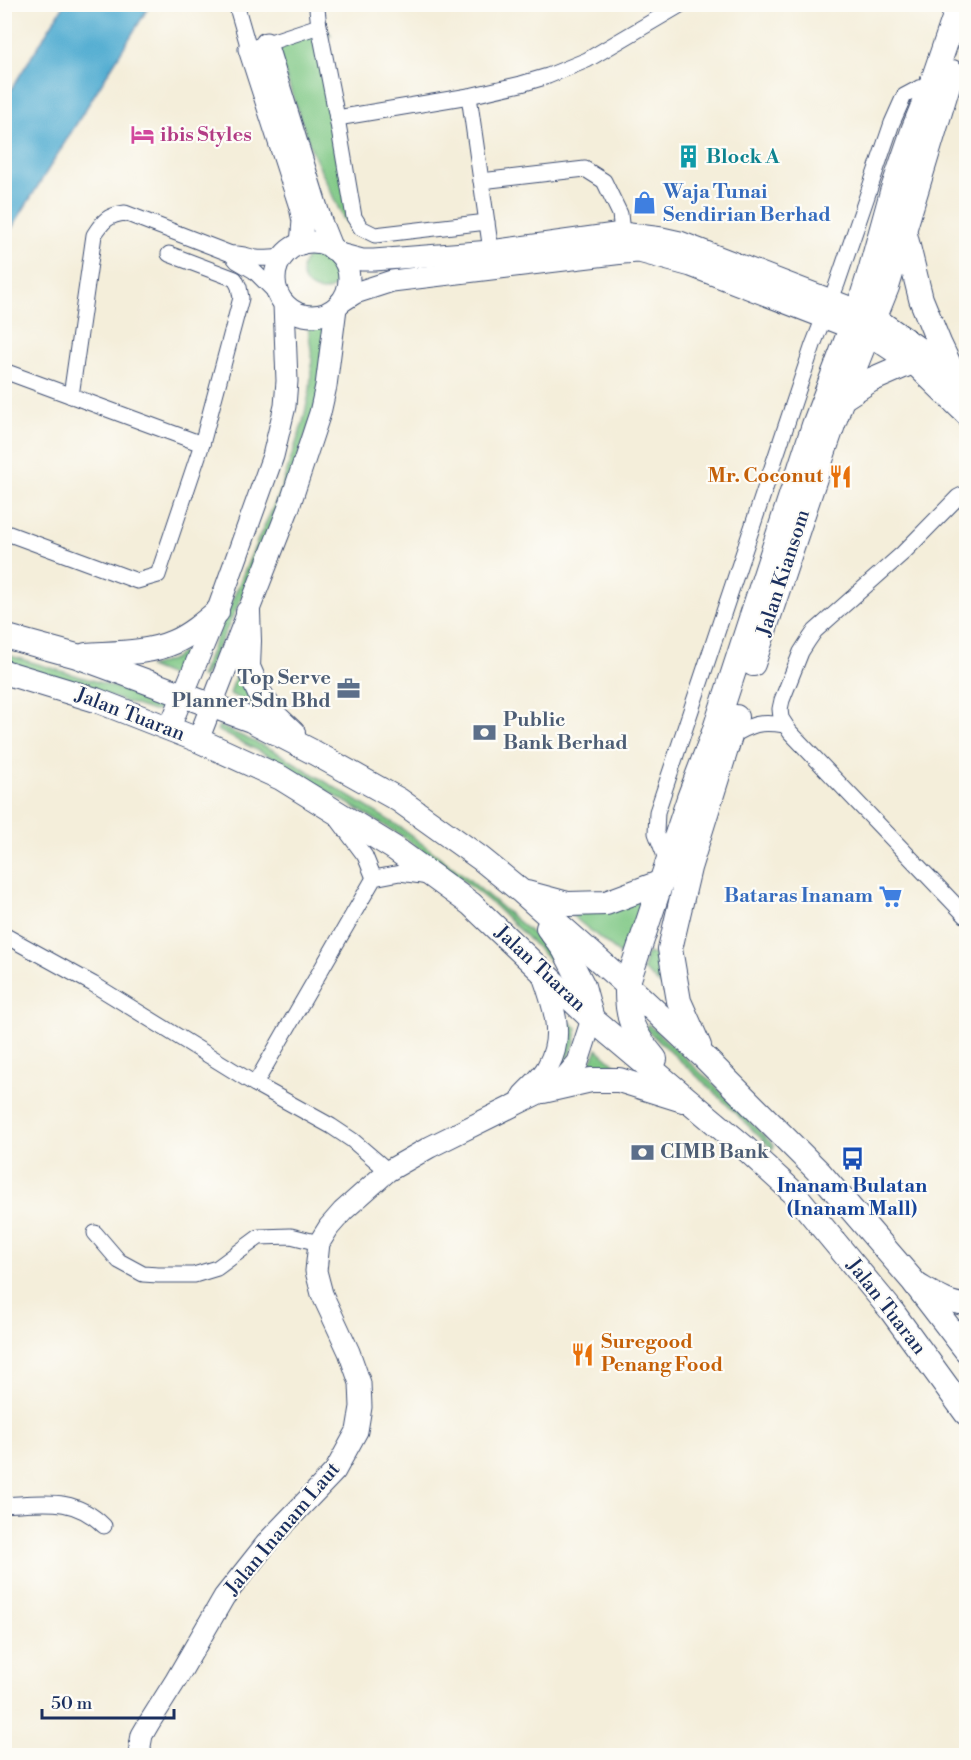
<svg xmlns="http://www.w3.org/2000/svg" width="971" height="1760" font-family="'Libre Bodoni',serif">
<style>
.green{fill:#7ec784;stroke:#4c7b71;stroke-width:1.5}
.water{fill:#55aed2;stroke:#386e98;stroke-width:1.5}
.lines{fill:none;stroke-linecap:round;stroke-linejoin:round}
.street-casing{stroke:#3c4c71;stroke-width:17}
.secondary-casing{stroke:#3c4c71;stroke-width:23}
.primary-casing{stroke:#3c4c71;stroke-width:26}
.street{stroke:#fff;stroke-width:15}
.secondary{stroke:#fff;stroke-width:21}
.primary{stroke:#fff;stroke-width:24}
.labels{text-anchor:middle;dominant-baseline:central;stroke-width:4.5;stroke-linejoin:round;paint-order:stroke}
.hotel-label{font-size:20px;font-weight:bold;fill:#b23c85;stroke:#fdfcf7;text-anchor:start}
.culture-label{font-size:20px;font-weight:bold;fill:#0d838f;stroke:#fdfcf7;text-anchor:start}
.shop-label{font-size:20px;font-weight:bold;fill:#366cbe;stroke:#fdfcf7;text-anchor:start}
.food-label{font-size:20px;font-weight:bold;fill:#c56008;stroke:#fdfcf7;text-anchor:end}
.street-label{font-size:20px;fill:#1b2f5e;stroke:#fdfcf7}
.service-label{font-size:20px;font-weight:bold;fill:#4e5e75;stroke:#fdfcf7;text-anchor:start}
.transit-label{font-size:20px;font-weight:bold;fill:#164399;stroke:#fdfcf7}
</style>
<rect width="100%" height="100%" fill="#fdfcf7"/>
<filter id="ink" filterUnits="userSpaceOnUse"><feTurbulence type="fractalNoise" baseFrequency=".0167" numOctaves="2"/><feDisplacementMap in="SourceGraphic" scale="12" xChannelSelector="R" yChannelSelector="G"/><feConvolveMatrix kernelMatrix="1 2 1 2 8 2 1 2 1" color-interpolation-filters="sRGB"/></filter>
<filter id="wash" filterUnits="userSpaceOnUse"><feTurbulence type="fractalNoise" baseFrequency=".008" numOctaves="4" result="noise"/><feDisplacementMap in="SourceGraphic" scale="24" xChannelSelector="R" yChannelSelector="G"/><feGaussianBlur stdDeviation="1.35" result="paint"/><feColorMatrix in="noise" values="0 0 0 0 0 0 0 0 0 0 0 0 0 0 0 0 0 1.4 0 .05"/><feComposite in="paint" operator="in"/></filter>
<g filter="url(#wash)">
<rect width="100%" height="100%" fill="#f4eeda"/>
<!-- green -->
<g class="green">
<path d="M326,28L331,35L319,38L351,226L343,218L312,151L278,54L279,45Z"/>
<circle cx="322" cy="271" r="20"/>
<path d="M306,311L334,315L333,355L274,530L204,677H200L259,537L279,495L303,422L310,390L312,357Z"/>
<path d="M185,651L176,678L149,667L173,659Z"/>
<path d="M4,654L105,684L168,705L167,709L153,711L5,661Z"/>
<path d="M237,671L253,705L230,694Z"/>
<path d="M219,726L275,751L400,827L466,877L556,954L569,979L495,906L464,881L399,834L271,757L217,730Z"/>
<path d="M645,898L620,954L571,915Z"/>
<path d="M647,953L659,956L660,969L667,990L643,970Z"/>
<path d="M566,1019L577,1028C575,1049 570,1056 557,1073C564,1055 567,1039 566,1019Z"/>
<path d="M648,1024L715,1086L774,1146L772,1149L712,1090L646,1029Z"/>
<path d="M597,1049L619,1068L589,1067Z"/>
</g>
<!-- water -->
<path class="water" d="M64,5H150L5,239V99Z"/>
</g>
<g filter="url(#ink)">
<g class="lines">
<defs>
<g id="street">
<path d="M236,4L249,49L319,26L317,9L318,4"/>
<path d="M319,26L337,118L469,96L521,84L548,76L587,60L682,4"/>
<path d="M469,96L491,251"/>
<path d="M337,118L354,217L361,228L375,235L487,222"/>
<path d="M481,181L585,169L604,181L620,214L622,233"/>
<path d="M233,256L237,261L254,271L278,295"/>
<path d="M4,371L202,444"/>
<path d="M71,396L94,235C103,221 108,215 125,213L231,254C240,253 247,256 256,258C265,259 273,258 282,257"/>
<path d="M966,493L958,497L903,553L815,631L808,641L801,652L782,700L780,709L781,718L790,732L966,916"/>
<path d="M4,532L137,581L158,575L202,444L241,298L239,287L235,279L169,254"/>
<path d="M730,737C752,724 759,721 785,725"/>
<path d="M338,820L365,856L374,878"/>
<path d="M668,864L656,833L657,812L813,345L837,284L892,123L904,96L919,88L931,86"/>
<path d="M4,935L93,984L255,1084L331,1126L352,1140L388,1171"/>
<path d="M255,1084L374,878L400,873L429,877"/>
<path d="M95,1233L119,1261L143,1274L158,1275H194L217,1268L259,1237L291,1236L319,1243"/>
<path d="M4,1505C44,1503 74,1496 104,1526"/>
</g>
<g id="secondary">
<path d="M266,43L322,224L332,249"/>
<path d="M249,49L300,207L303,221L301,244"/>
<circle cx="312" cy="279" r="37"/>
<path d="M339,254L362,260H374L491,251L622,233L662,238L680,242L875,317L922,350L956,379L966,391"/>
<path d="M341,302L355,293L392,281L623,253L639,252L691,266L869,335L917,367L966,415"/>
<path d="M169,729L217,612L273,456L285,406L287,381L284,304"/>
<path d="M198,740L289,507L320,413L326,386L336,308"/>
<path d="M523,1095C531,1086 543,1077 548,1066C566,1034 552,1002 541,970"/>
<path d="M914,1282C929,1290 949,1305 966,1304"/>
<path d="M141,1756L140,1746L142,1735L149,1723L176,1680L224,1597L270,1539L335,1471L357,1431L361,1407L360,1383L349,1352L322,1294L316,1271L319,1243L329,1227L343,1211L388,1171L430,1147L543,1091L566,1076L578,1062L592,1019"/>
</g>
<g id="primary">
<path d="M905,234L921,299L939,343L956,379"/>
<path d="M842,399L871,380L910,363"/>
<path d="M248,612L249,641L248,667L259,692L274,715L293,733"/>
<path d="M4,636L77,656L251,720L315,753L399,800L480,858L522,892L627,985L704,1057L820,1173L913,1281L966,1350"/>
<path d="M86,655C115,653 147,654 174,642C190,635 204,623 217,612"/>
<path d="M753,664L826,445L842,399L887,287L952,72"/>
<path d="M4,672L96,700L198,740L281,778L394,848L471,904L592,1019L744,1147L794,1193L891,1310L966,1413"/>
<path d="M527,893L568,904L606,903L662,882"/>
<path d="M548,928L564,949L583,986L592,1019"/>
<path d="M699,1046L679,1001L670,949L689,868L736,717"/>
<path d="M655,1059C633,1033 626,1019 627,985L689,798L713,735L814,425L858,310L871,268L892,192L914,128L931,86L959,4"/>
<path d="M543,1091L591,1080H619L683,1100"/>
</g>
</defs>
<!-- street casing -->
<use href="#street" class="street-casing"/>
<!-- secondary casing -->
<use href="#secondary" class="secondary-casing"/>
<!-- primary casing -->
<use href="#primary" class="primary-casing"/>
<!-- street -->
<use href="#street" class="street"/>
<!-- secondary -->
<use href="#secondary" class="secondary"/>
<!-- primary -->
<use href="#primary" class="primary"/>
</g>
</g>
<!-- icons -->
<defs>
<symbol id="hotel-bare" viewBox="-9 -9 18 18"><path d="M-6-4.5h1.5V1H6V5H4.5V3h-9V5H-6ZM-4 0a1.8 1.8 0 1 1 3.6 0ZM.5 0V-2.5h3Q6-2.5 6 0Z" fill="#d1479c" stroke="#fdfcf7" stroke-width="2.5" paint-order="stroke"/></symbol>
<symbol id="building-bare" viewBox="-9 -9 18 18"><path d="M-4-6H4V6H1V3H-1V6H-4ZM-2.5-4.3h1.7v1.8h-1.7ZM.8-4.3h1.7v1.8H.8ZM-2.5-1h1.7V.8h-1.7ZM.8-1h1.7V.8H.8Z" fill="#0f9aa8" stroke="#fdfcf7" stroke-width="2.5" paint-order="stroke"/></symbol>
<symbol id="shop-bare" viewBox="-9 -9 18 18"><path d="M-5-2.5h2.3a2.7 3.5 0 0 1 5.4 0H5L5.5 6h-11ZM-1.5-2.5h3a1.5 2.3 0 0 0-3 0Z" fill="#3f7fe0" stroke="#fdfcf7" stroke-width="2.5" paint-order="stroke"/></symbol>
<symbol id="restaurant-bare" viewBox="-9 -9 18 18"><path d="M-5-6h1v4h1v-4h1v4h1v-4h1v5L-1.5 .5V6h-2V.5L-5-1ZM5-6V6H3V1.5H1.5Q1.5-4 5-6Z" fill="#e8710a" stroke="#fdfcf7" stroke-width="2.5" paint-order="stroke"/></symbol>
<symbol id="office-bare" viewBox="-9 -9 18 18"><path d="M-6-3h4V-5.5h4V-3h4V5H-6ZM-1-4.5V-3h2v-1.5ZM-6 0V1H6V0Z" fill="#5c6f8a" stroke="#fdfcf7" stroke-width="2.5" paint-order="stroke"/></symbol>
<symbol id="bank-bare" viewBox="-9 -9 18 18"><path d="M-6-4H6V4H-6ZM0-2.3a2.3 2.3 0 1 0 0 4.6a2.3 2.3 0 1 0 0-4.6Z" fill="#5c6f8a" stroke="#fdfcf7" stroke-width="2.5" paint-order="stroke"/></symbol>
<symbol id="supermarket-bare" viewBox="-9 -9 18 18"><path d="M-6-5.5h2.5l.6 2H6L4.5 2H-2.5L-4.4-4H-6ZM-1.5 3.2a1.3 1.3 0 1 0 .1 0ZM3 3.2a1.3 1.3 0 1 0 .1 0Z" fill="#3f7fe0" stroke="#fdfcf7" stroke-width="2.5" paint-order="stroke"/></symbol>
<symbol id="bus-bare" viewBox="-9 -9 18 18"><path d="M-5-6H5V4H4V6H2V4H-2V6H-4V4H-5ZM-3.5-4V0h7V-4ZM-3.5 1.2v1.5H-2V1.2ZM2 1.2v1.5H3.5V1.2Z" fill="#1a4fb4" stroke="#fdfcf7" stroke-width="2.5" paint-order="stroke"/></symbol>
</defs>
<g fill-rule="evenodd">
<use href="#hotel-bare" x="126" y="118" width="33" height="33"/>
<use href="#building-bare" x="672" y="140" width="33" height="33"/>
<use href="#shop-bare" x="628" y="186" width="33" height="33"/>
<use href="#restaurant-bare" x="824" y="460" width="33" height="33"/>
<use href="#office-bare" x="332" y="672" width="33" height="33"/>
<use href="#bank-bare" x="468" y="716" width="33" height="33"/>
<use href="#supermarket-bare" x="874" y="880" width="33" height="33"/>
<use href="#bank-bare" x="626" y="1136" width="33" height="33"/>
<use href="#bus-bare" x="836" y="1142" width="33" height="33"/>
<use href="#restaurant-bare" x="566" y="1338" width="33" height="33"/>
</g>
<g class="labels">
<!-- hotel labels -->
<g class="hotel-label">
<text x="160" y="135">ibis Styles</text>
</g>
<!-- culture labels -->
<g class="culture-label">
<text x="706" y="157">Block A</text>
</g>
<!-- shop labels -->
<g class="shop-label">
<text x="663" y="192">Waja Tunai<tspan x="663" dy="23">Sendirian Berhad</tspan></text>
<text x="873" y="896" text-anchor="end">Bataras Inanam</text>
</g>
<!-- food labels -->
<g class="food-label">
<text x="823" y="476">Mr. Coconut</text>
<text x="601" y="1342" text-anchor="start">Suregood<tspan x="601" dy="23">Penang Food</tspan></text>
</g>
<!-- street labels -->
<g class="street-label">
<text transform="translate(784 573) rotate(-72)">Jalan Kiansom</text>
<text transform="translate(130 715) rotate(21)">Jalan Tuaran</text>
<text transform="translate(540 969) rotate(43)">Jalan Tuaran</text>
<text transform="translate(886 1307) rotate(52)">Jalan Tuaran</text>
<text transform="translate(283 1529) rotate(-50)">Jalan Inanam Laut</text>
</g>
<!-- service labels -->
<g class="service-label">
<text x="331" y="678" text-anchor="end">Top Serve<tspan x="331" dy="23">Planner Sdn Bhd</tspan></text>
<text x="503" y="720">Public<tspan x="503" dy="23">Bank Berhad</tspan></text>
<text x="660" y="1152">CIMB Bank</text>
</g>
<!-- transit labels -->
<g class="transit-label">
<text x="852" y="1186">Inanam Bulatan<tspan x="852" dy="23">(Inanam Mall)</tspan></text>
</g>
</g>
<!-- margin -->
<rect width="971" height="1760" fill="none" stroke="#fdfcf7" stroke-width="24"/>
<!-- scale -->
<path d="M42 1709v9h132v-9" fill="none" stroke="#1b2f5e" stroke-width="3"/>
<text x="51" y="1709" font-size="18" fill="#1b2f5e" stroke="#fdfcf7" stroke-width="4.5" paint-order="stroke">50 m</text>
</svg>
